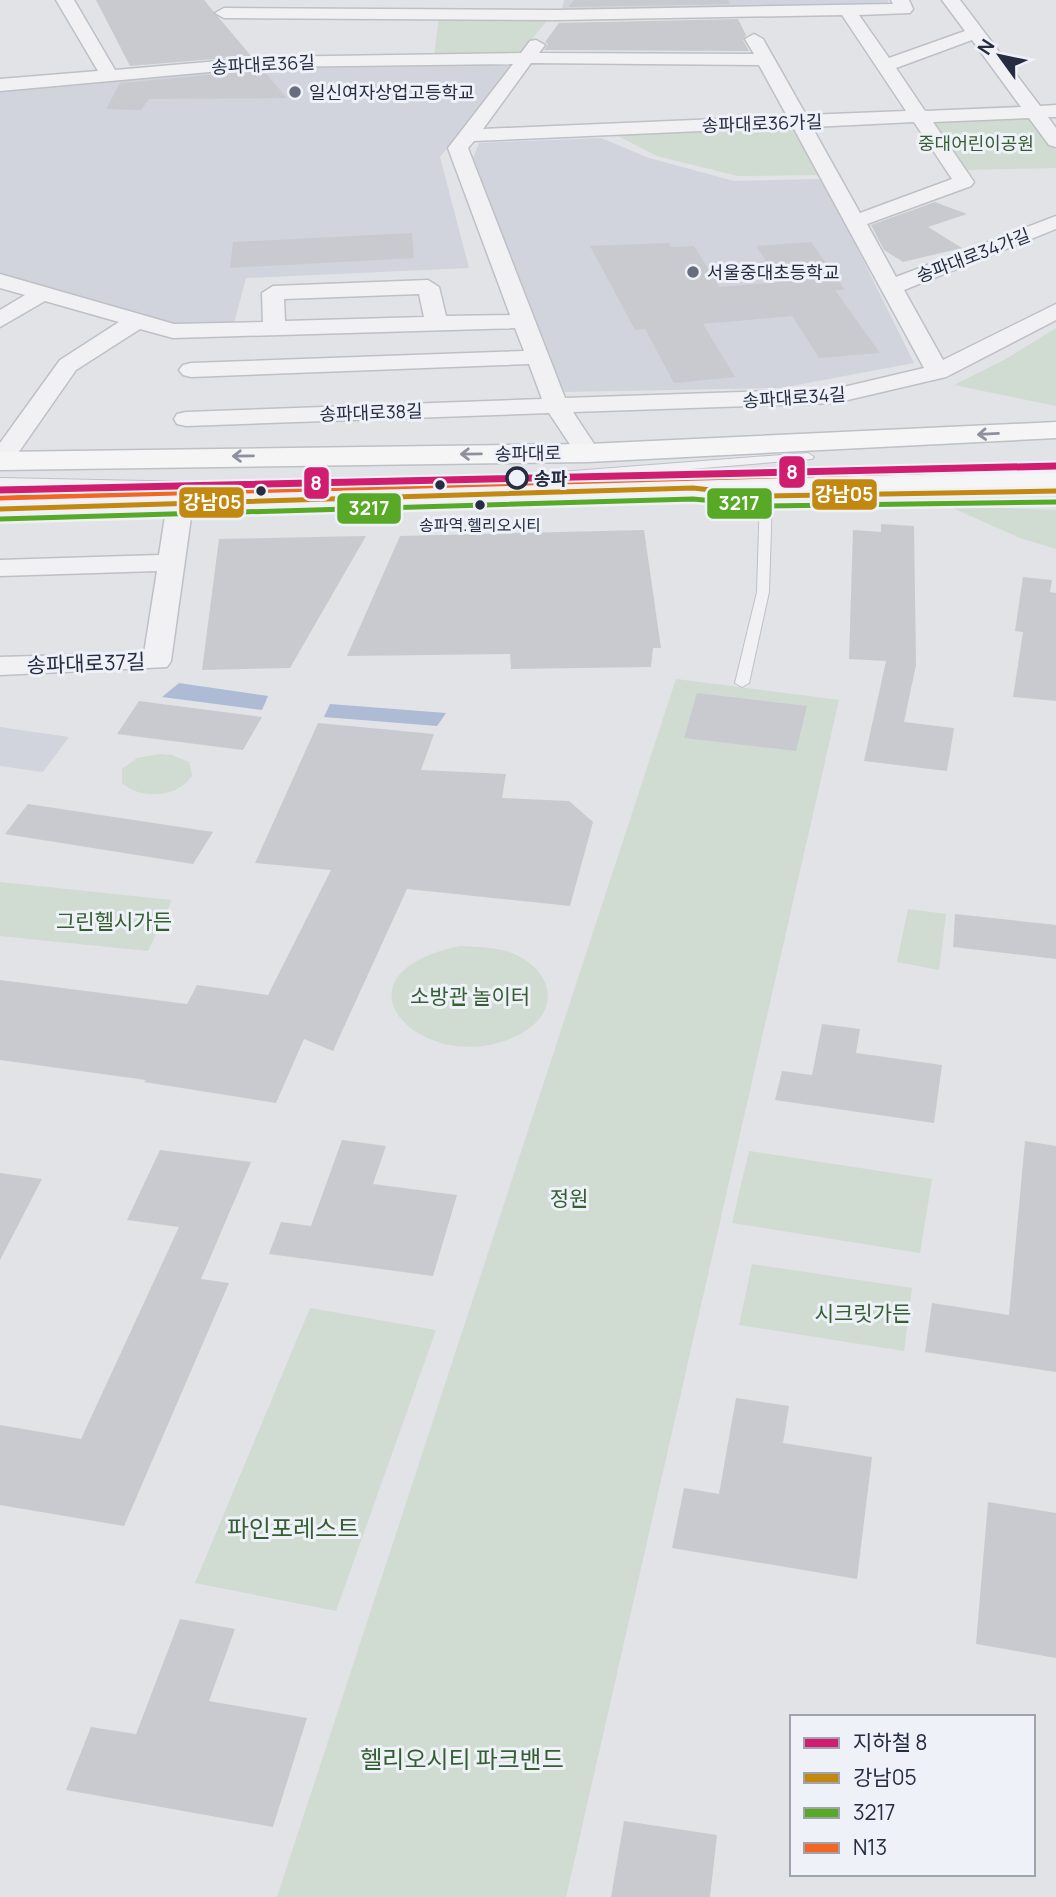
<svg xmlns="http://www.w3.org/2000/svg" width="1056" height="1897" font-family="Manrope,'Noto Sans KR',sans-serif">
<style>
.built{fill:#d1d4dc}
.green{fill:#d0dbd1}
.water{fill:#adbcd4}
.building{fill:#c8cacf}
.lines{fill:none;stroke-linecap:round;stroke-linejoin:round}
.lane-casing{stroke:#bec0c5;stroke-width:2}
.street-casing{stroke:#bec0c5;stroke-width:3}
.primary-casing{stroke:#bdc0c5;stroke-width:3}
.lane{fill:#f1f1f3;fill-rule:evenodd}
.street{fill:#f1f1f3;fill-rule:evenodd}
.primary{fill:#f5f5f6;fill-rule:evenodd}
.bus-1-casing{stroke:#eef1f7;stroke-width:10}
.bus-2-casing{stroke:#eef1f7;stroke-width:10}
.bus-3-casing{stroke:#eef1f7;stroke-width:10}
.bus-1{stroke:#c38810;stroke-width:5}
.bus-2{stroke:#58a926;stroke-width:5}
.bus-3{stroke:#f26522;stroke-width:5}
.metro-1-casing{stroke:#eef1f7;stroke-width:11}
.metro-1{stroke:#d11d70;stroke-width:7}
.oneway{stroke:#8e919c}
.poi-dot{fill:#676d7b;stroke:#eef1f7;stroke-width:2.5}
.stop-dot{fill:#eef1f7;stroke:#262d41;stroke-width:3.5}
.bus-dot{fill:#262d41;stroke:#eef1f7;stroke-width:2.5}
.labels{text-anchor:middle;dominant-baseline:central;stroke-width:6;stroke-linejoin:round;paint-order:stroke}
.far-bus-label{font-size:16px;fill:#262d41;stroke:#eef1f7}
.far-street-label{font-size:18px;fill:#262d41;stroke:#eef1f7}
.far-poi-label{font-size:18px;fill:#262d41;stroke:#eef1f7;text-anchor:start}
.far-park-label{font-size:18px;fill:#365e33;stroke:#eef1f7}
.far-stop-label{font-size:18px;font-weight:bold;fill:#262d41;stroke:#eef1f7;text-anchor:start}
.street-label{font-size:21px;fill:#262d41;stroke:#eef1f7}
.park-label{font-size:21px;fill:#365e33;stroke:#eef1f7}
.near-park-label{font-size:24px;fill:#365e33;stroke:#eef1f7}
.line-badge{stroke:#eef1f7;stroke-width:2.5}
.badge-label{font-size:19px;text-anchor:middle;font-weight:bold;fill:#fff}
</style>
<rect width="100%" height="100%" fill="#e1e3e7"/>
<!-- built -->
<g class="built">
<path d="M564,0H888L889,7L561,13Z"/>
<path d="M519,60L440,157L469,268L246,278L233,327L183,330L0,276V87L266,64Z"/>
<path d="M601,138L649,158L734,181L823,179L914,363L781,388L564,392L473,158L479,143Z"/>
<path d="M0,727L69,737L43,772L0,766Z"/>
</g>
<!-- green -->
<g class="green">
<path d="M439,17H550L518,56L434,57Z"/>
<path d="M1029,115L1056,150V168L962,170L927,119Z"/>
<path d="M790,125L819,175L738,176L657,156L612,133Z"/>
<path d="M1056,328V406L954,385L1006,359Z"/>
<path d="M948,506L1056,510V549L1020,538Z"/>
<path d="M676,679L839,700L566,1897H277Z"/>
<path d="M160,754L172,755L189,762L192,775C179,798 141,800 122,783V769L137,758Z"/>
<path d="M0,882L172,900L148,951L0,936Z"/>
<path d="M908,909L946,914L939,970L897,962Z"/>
<path d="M460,946C478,947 496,947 512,953C555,971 562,1013 518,1035C425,1082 319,975 460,946Z"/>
<path d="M749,1151L932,1179L920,1253L732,1223Z"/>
<path d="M752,1264L912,1288L904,1351L739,1325Z"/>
<path d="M310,1308L436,1330L336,1611L195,1583Z"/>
</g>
<!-- water -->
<g class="water">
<path d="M179,683L268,696L262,710L162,697Z"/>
<path d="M330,704L446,713L437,726L324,717Z"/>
</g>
<!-- building -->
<g class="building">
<path d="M96,0H204L251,56L130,66Z"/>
<path d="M574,0H728L730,4L569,7Z"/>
<path d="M738,19L746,35L743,40L749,51L544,50L548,44L545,42L559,23Z"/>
<path d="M263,70L287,98L149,99L141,110L106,109L120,83Z"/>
<path d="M935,202L967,214L928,227L962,248L903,262L884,250L871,225Z"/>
<path d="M412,233L414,258L230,268L233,242Z"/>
<path d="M811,242L845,290H835L880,353L819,358L792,316L703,324L735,377L674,383L645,329L635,330L590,246L669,243L671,247L694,246L720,287L780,282L756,246Z"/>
<path d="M881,524L914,526L916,665L904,722L954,728L947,771L864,761L886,661L849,659L853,530L881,532Z"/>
<path d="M644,530L661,648H653L651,667L511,669L510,654L347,656L400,536Z"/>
<path d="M366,536L290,668L202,670L219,539Z"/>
<path d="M1023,577L1052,580L1050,592L1056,593V701L1013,697L1023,632L1015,631Z"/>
<path d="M697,693L807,706L796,751L684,738Z"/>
<path d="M139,701L262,717L243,750L117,734Z"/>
<path d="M318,723L434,734L421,770L506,774L502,798L569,801L593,822L570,906L407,889L333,1051L304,1039L276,1103L144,1082L146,1080L0,1060V980L187,1004L197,985L268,995L331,870L255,863Z"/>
<path d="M28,804L213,832L193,864L5,834Z"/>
<path d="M955,914L1056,925V959L953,947Z"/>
<path d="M822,1024L860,1029L856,1053L942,1065L934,1123L775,1100L782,1071L812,1075Z"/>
<path d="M342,1140L386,1146L373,1184L457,1195L433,1276L269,1254L281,1222L311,1226Z"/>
<path d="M1025,1141L1056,1146V1372L925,1352L932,1303L1009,1315Z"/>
<path d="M160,1150L251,1162L201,1279L229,1283L124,1526L0,1505V1425L81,1439L179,1227L127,1220Z"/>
<path d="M0,1173L42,1179L0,1260Z"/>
<path d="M736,1398L789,1406L783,1443L872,1457L857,1579L672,1548L684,1488L719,1494Z"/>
<path d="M988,1502L1056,1513V1658L976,1644Z"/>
<path d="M180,1619L235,1629L209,1701L307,1718L273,1827L66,1790L91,1727L136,1734Z"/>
<path d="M624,1821L717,1835L710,1897H611Z"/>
</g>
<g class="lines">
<defs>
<g id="lane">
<path d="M808,453L814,457L812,459L507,484L245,491L0,486V478L245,483L507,476Z"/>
<path d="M766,492L772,496L769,592L749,683L742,687L735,683L757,592L760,496Z"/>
</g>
<g id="street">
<path d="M56,0H74L115,70L265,57L521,53L530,41L536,40L545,45L539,53L754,54L745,39L754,34L763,39L806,115L906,111L842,15L557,20L224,18L215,13L224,8L557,10L893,4L891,0H909L913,9L910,13L859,15L889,58L965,31L942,0H960L1040,106L1056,105V117H1048L1056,128V147L1049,145L1029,118L933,122L974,182L971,186L867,224L896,277L1056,216V229L904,290L943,360L1056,304V320L946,377L835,403L573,412L600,453L597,458H579L549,413L186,426L177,424L174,419L177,414L186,412L542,399L529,364L191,377L183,375L179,370L183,365L191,363L524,351L515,328L173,338L140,329L76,370L9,466L0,468V443L60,360L119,322L45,301L0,327V310L25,295L0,288V274L174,324L263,322L262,293L273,286L428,280L439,287L446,316L510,315L448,148L513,64L265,67L0,91V79L98,71ZM972,40L1021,107L925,111L896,68ZM531,63L759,65L787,116L483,129ZM914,122L952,179L860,213L812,127ZM793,127L924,368L835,389L565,398L468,148L474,141ZM419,294L424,317L285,321L284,299Z"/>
<path d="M180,495L189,498L193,503L171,661L167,667L0,675V657L144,653L157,571L0,576V560L159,555L167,503L171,498Z"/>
</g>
<g id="primary">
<path d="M1056,422V438L588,462L0,470V452L588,444Z"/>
<path d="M1056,469V487L0,518V500Z"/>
</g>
</defs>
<!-- lane casing -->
<use href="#lane" class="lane-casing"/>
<!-- street casing -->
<use href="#street" class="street-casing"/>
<!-- primary casing -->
<use href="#primary" class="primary-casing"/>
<!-- lane -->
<use href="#lane" class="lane"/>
<!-- street -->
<use href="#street" class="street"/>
<!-- primary -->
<use href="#primary" class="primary"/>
<defs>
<path id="bus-1" d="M0,509L693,488L766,496L1056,491"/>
<path id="bus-2" d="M0,519L693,499L766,506L1056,502"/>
<path id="bus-3" d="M0,498L1056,468"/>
</defs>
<!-- bus-1 casing -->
<use href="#bus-1" class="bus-1-casing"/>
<!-- bus-2 casing -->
<use href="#bus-2" class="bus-2-casing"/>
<!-- bus-3 casing -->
<use href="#bus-3" class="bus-3-casing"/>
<!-- bus-1 -->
<use href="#bus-1" class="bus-1"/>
<!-- bus-2 -->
<use href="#bus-2" class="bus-2"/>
<!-- bus-3 -->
<use href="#bus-3" class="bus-3"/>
<defs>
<path id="metro-1" d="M0,490L1056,466"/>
</defs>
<!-- metro-1 casing -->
<use href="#metro-1" class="metro-1-casing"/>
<!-- metro-1 -->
<use href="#metro-1" class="metro-1"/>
</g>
<!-- one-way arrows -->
<defs><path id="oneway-shaft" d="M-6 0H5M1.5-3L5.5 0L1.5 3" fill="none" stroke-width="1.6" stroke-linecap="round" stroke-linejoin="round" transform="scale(1.75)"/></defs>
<g class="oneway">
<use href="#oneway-shaft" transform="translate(988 434) rotate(177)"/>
<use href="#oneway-shaft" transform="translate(471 454) rotate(179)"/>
<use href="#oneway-shaft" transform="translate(243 456) rotate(179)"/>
</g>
<!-- markers -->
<g class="poi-dot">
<circle cx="295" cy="92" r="7"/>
<circle cx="693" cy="272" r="7"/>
</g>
<circle class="stop-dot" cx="517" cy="478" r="10"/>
<g class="bus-dot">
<circle cx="440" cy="485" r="6"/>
<circle cx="261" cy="491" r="6"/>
<circle cx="480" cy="505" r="6"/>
</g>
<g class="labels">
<!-- far-bus labels -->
<g class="far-bus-label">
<text x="480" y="525">송파역.헬리오시티</text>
</g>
<!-- far-street labels -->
<g class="far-street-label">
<text transform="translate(263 64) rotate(-3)">송파대로36길</text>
<text transform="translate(762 123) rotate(-2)">송파대로36가길</text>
<text transform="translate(973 255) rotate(-21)">송파대로34가길</text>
<text transform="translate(794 397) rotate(-4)">송파대로34길</text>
<text transform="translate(371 412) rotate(-2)">송파대로38길</text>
<text transform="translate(528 453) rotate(-1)">송파대로</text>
</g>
<!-- far-poi labels -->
<g class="far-poi-label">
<text x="309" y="92">일신여자상업고등학교</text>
<text x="707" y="272">서울중대초등학교</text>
</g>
<!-- far-park labels -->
<g class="far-park-label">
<text x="976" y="143">중대어린이공원</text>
</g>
<!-- far-stop labels -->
<g class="far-stop-label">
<text x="534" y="478">송파</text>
</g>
<!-- street labels -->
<g class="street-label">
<text transform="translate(86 663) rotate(-2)">송파대로37길</text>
</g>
<!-- park labels -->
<g class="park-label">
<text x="114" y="921">그린헬시가든</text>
<text x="470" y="996">소방관 놀이터</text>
<text x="569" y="1198">정원</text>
<text x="863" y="1313">시크릿가든</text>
</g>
<!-- near-park labels -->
<g class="near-park-label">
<text x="293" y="1527">파인포레스트</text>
<text x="462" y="1758">헬리오시티 파크밴드</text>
</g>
</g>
<g class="line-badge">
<rect x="778" y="455" width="28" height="34" rx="7" fill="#d11d70"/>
<rect x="303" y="466" width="27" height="34" rx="7" fill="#d11d70"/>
<rect x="811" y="478" width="67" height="33" rx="7" fill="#c38810"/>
<rect x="178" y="486" width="67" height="33" rx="7" fill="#c38810"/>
<rect x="706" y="487" width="67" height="33" rx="7" fill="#58a926"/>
<rect x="336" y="492" width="66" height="33" rx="7" fill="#58a926"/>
</g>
<g class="badge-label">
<text x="792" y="479">8</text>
<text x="316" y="490">8</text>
<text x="844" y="501">강남05</text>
<text x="212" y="509">강남05</text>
<text x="739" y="510">3217</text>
<text x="369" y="515">3217</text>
</g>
<!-- legend -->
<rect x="790" y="1715" width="245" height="161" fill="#eef1f7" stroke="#9ea3ae" stroke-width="2"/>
<rect x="804" y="1738" width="35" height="10" fill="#d11d70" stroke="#9ea3ae" stroke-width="2"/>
<text x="853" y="1750" font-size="21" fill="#262d41">지하철 8</text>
<rect x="804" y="1773" width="35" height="10" fill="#c38810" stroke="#9ea3ae" stroke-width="2"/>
<text x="853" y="1785" font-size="21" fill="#262d41">강남05</text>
<rect x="804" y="1808" width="35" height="10" fill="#58a926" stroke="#9ea3ae" stroke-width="2"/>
<text x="853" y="1820" font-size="21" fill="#262d41">3217</text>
<rect x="804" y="1843" width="35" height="10" fill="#f26522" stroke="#9ea3ae" stroke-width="2"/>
<text x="853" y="1855" font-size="21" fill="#262d41">N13</text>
<!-- north arrow -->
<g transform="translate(1000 56) rotate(303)" stroke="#eef1f7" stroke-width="5" paint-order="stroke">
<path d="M0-5L12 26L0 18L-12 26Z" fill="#262d41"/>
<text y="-10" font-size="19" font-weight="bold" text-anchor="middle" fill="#262d41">N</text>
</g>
</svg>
